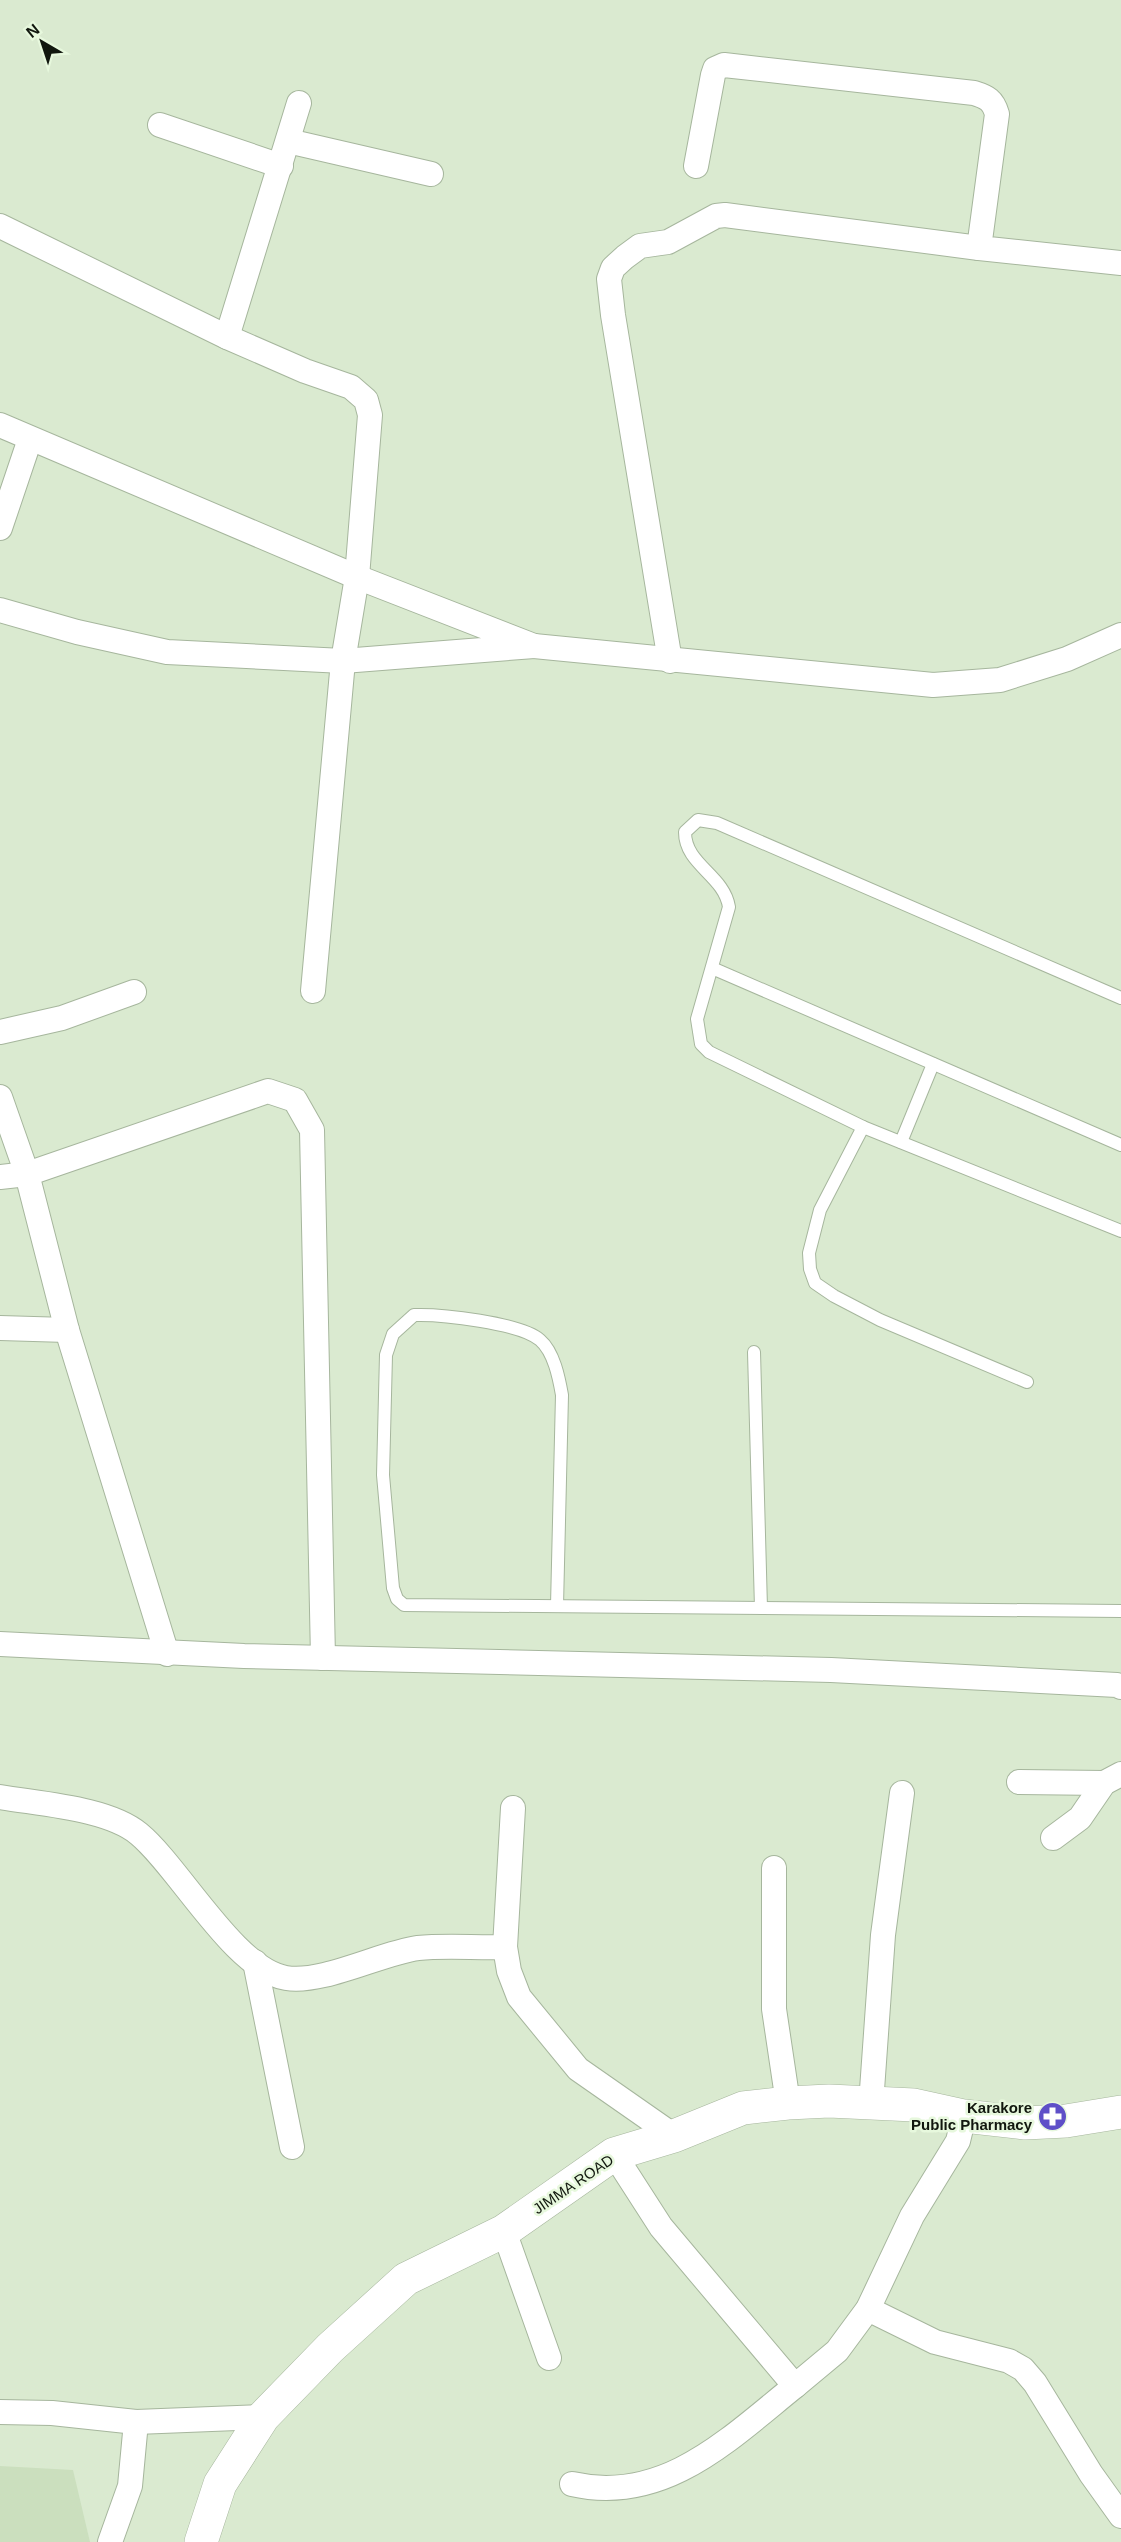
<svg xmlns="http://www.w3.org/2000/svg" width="1121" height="2542" font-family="Helvetica,sans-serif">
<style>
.built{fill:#cbdfbe}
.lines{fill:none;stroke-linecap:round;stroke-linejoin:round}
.lane-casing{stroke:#a6b69d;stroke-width:14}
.street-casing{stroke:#a6b69d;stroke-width:26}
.highway-casing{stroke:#a6b69d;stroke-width:34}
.lane{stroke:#fff;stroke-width:12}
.street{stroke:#fff;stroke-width:24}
.highway{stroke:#fff;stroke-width:33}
.labels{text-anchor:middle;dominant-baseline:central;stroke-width:5;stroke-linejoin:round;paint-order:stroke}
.poi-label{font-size:15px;font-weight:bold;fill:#11170e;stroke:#e7f8dd;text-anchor:end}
.street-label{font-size:15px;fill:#11170e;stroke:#e7f8dd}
</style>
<rect width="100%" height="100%" fill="#daead0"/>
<!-- built -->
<path class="built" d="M0,2466L73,2470L90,2542H0Z"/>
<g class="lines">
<defs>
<g id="lane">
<path d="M712,968L1121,1145"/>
<path d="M1121,998L717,823L698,820L685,832C685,865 724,875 729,907L697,1019L701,1044L709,1052L863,1127L1121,1231"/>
<path d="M863,1127L820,1210L809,1253L810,1269L815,1283L834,1296L880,1320L1027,1382"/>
<path d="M901,1142L933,1064"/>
<path d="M754,1352L761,1608"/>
<path d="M557,1606L562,1395C559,1378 554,1352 540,1340C521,1323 440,1314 414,1315L393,1334L386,1355L383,1475L393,1588L397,1599L404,1605L1121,1611"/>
</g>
<g id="street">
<path d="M160,125L281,166"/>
<path d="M288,141L431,174"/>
<path d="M696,166L713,75L715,69L724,65L974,93C987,97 993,100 997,114L979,248L1121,263"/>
<path d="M0,226L227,337L305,371L351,387L366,400L370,415L357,577L343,661L313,991"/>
<path d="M227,337L299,103"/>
<path d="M0,425L357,577L534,646L343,661L167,652L77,632L0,610"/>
<path d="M0,528L30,439"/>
<path d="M534,646L933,685L1000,680L1067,659L1121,635"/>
<path d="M670,661L613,315L609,279L613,268L625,257L640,246L668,242L716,216L725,215L979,248"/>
<path d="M0,1032L62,1018L134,992"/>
<path d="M0,1097L27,1174L67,1330L167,1654"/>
<path d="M0,1177L27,1174L268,1091L295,1100L312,1130L323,1658"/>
<path d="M0,1328L67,1330"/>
<path d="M0,1644L244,1656L831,1670L1117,1685L1121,1687"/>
<path d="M1019,1782L1104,1783"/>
<path d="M0,1797C39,1804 108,1808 139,1834C179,1867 235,1970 286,1978C323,1984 381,1953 418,1948C446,1945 477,1948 505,1947"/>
<path d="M513,1808L505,1947L509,1971L519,1997L578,2069L674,2136"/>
<path d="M1053,1838L1080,1818L1104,1783L1121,1774"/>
<path d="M774,1868V2009L788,2103"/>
<path d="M255,1962L292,2147"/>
<path d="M871,2104L883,1935L902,1793"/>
<path d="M614,2154L661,2227L795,2386L837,2351L868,2309L912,2216L958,2141L964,2116"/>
<path d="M504,2231L549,2358"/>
<path d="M868,2309L935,2342L1009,2361L1023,2369L1035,2383L1091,2474L1121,2516"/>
<path d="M0,2412L52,2413L136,2422L263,2417"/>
<path d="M572,2484C664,2505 729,2439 795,2386"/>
<path d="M110,2542L130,2486L136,2422"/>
</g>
<path id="highway" d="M201,2542L220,2484L263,2417L330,2348L406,2279L504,2231L614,2154L674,2136L743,2108L788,2103L829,2101L914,2105L964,2116L1025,2123L1066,2121L1121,2112"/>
</defs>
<!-- lane casing -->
<use href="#lane" class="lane-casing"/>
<!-- street casing -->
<use href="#street" class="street-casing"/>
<!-- highway casing -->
<use href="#highway" class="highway-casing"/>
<!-- lane -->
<use href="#lane" class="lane"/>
<!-- street -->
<use href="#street" class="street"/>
<!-- highway -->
<use href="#highway" class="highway"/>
</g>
<!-- icons -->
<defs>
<symbol id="pharmacy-disc" viewBox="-11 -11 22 22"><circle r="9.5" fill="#5e4fc8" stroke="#e7f8dd"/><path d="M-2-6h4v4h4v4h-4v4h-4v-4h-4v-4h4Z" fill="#fff"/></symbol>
</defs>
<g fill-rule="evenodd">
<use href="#pharmacy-disc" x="1036" y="2100" width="33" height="33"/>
</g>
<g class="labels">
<!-- poi labels -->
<g class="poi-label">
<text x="1032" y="2107">Karakore<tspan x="1032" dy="17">Public Pharmacy</tspan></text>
</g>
<!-- street labels -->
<g class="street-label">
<text transform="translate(573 2184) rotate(-34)">JIMMA ROAD</text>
</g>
</g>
<!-- north arrow -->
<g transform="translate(42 42) rotate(321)" stroke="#e7f8dd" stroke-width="4.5" paint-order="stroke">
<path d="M0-4.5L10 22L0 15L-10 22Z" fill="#11170e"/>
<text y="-9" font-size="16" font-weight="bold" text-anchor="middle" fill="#11170e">N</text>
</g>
</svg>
